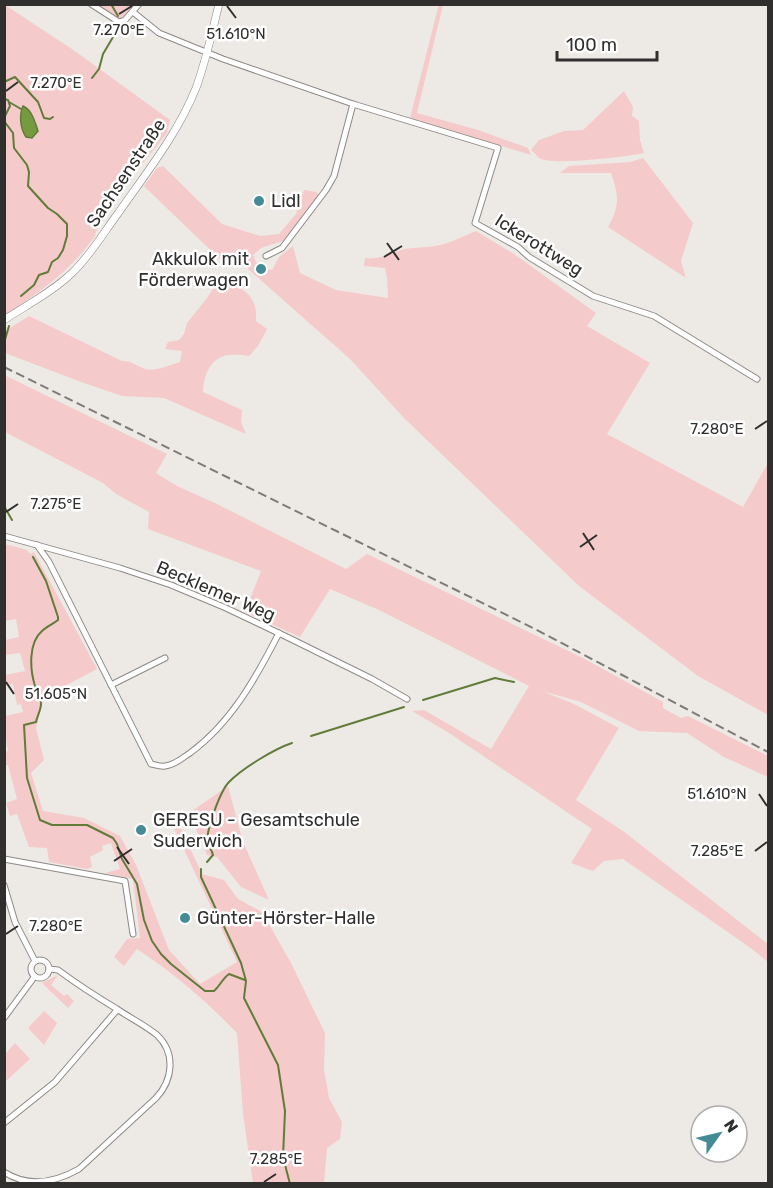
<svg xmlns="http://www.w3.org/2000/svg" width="773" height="1188" font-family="Rubik,sans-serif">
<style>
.green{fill:#f5caca}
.water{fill:#769b3e;stroke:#617b39;stroke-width:1.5}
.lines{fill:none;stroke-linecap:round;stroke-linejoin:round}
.stream{stroke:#617b39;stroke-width:2}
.minor-casing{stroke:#8c8985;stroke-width:7}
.tertiary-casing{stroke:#8c8985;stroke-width:8}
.minor{stroke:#fff;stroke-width:5}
.tertiary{stroke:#fff;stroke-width:7}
.rail{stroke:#7d7b79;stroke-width:2;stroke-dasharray:9 4.5;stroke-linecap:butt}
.ticks{fill:none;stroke:#302f2e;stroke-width:2}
.poi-dot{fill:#458b96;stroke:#fff;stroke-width:2}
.labels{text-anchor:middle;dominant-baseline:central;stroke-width:5;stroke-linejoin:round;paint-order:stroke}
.street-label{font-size:18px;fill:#302f2e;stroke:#fff}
.poi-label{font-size:18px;fill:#302f2e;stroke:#fff;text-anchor:start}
.ticks-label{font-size:15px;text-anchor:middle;fill:#302f2e;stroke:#fff;stroke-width:5;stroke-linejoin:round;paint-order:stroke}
</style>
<rect width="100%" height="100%" fill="#edeae6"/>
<!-- green -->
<g class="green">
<path d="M439,4L443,5L417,113L478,130L528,148L531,155L410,118Z"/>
<path d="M5,5L72,49L170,120L167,133L122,189L96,232L95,236C71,270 39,293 5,315Z"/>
<path d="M95,5H135L120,20Z"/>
<path d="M624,91L633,107L632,116L639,121L640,140L644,153C627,157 555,165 541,159C538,158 534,152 531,150L539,140L564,131L583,130Z"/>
<path d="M643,158L693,223L681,261L686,278L608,227C620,206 619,196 611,173H560L569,166L630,162Z"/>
<path d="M163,166L222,224L260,236L279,234L296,214L304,190L316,192L319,195L286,240L261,248L253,255L256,262L264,269L272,270L279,257L293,246L300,273L336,290L388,298L387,278L385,268L364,266L365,258C377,260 391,254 401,250C408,247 426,248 435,246C449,244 463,236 476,231L514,254L596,313L587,326L650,363L607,434L743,507L768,463V715L698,676L579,586L404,418L350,359L239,261L227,266L148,190L144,186L157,168Z"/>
<path d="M221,276C242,290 258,293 256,321L267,329L258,346L249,356C241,355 231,354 224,356C209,360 203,379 203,392L242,410L241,422L246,434L164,398L122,396L81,382L5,353V331L29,316L122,361C132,361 137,366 145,369C155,372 170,365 180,362L182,351L165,349L168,342L179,340L184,334L187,323L207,298Z"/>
<path d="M4,375L167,454L156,473L177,486L217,504L346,569L367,554L583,658L663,702V708L681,718L688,716L768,756V777L724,757L687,733L639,731L581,702L542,691L574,704L619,728L576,800L623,831L768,944V962L752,949L623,859L604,861L593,871L571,863L592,829L449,733L412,711L424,710L491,749L529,686L379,610L330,589L300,637L245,612L261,571L148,529L149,512L116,494L103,483L5,432Z"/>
<path d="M5,544L27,550L30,554L34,552L97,669L44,697L36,728L44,760L31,773L43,811L84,818L120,836L136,865L169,950L200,984L237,962L172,824L180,827L202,874L224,880L238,899L262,912L291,963L325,1033L324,1070L329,1098L342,1122L340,1139L327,1148L324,1183H253L243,1114L237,1033C206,1001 175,974 137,949L124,966L114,957L127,939L140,938L133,879L105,873L120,869L111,843L102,846L103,850L90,857L92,867L87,869L49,862L47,848L29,847L17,814L10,816L6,803L17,799L8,765H5V752L8,751L5,734V716L23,712L21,704L17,705L13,684L5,685V675L25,671L20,653L5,655V640L19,637L16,619L5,621Z"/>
<path d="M228,786L243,842L269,900L241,887L217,857L207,855L189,813Z"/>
<path d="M58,975L51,985L64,996L67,994L74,1001L68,1008L42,983Z"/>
<path d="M44,1011L57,1023L44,1045L28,1028Z"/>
<path d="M15,1043L30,1059L6,1081L5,1054Z"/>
</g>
<!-- water -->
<path class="water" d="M23,106C32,110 35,122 38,131L32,138L26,137C20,128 19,115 23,106Z"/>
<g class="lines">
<!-- stream -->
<g class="stream">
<path d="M111,4L118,16"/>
<path d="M92,78L99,69L103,54L116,32"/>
<path d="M4,82L15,77L38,102L44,118L50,119L53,117"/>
<path d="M4,99L8,100L10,106L4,118"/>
<path d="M9,102L21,109"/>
<path d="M4,121L13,133L14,148L27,165L29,172L28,186L48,208L57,214L67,224V236L63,250L58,258L52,262L48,272L39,275L34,285L21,296"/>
<path d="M4,343L9,326"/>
<path d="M4,506L12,520"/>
<path d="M33,557L46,581L58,617V620C53,624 46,627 42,631C28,643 30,670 35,686C37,692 41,697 41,704C41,710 37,716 36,722L24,725L27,778L40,820L52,825H87L113,838L117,844L122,859L137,884L144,920L152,941L161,954L171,964L205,991H214C220,986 222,979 229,974L245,980"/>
<path d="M423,700L495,678L514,682"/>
<path d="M311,736L404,707"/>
<path d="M207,862L213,855C212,851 209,846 208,842C205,831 221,790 229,782C243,768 274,749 292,743"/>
<path d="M201,869V877L241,963L246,981L244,998L278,1065L285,1111L283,1157L290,1184"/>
</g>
<defs>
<g id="minor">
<path d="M91,4L119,22L125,20L139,4"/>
<path d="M133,12L159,33L223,59L353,104L498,148L475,223L518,247L529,257L593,296L654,316L757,379"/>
<path d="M266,256L282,248L326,190L334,176L353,104"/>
<path d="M4,536L120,568L171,585L226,608L289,638L372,679L407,699"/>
<path d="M37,545L49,562L151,764C156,765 161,767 165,766C175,765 182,758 190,753C231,723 256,678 279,633"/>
<path d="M111,685L165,658"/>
<path d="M4,859L125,881L133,934"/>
<path d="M4,885L15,922L35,961"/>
<circle cx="40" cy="969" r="9"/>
<path d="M4,1018L35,976"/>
<path d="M4,1123L55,1082L117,1010"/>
<path d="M4,1172C29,1188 56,1182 79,1169L156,1098C173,1080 176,1053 157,1035C145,1025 130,1018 117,1009C97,997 77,984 58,970L49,969"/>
</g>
<path id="tertiary" d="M4,320C27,305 52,292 72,273C90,256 104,232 119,212C147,172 178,133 196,88C206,61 212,32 219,4"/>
</defs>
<!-- minor casing -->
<use href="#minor" class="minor-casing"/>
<!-- tertiary casing -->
<use href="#tertiary" class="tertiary-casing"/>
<!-- minor -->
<use href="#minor" class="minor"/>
<!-- tertiary -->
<use href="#tertiary" class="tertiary"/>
<!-- rail -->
<path class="rail" d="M4,367L535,629L768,752"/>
</g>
<!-- ticks -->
<path class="ticks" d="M227,6L236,18M119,14L132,6M6,91L18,82M387,243L399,260M384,257L402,246M755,429L767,421M6,512L18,504M583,533L594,550M580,547L597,535M6,682L14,694M759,794L767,806M117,847L129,864M755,851L767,842M114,861L132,849M6,934L18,926M264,1182L276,1174"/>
<!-- markers -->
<g class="poi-dot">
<circle cx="259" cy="201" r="6"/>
<circle cx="261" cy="269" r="6"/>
<circle cx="141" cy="830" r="6"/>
<circle cx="185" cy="918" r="6"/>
</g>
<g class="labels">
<!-- street labels -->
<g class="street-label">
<text transform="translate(126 173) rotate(-56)">Sachsenstraße</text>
<text transform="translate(539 245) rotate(32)">Ickerottweg</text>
<text transform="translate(216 591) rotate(23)">Becklemer Weg</text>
</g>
<!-- poi labels -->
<g class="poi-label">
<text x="271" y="201">Lidl</text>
<text x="249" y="259" text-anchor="end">Akkulok mit<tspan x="249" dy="21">Förderwagen</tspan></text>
<text x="153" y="820">GERESU - Gesamtschule<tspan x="153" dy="21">Suderwich</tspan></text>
<text x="197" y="918">Günter-Hörster-Halle</text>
</g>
</g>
<g class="ticks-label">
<text x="119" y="35">7.270°E</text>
<text x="236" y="39">51.610°N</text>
<text x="56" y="88">7.270°E</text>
<text x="717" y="434">7.280°E</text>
<text x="56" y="509">7.275°E</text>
<text x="56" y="699">51.605°N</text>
<text x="717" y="799">51.610°N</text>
<text x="717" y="856">7.285°E</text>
<text x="56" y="931">7.280°E</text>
<text x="276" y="1164">7.285°E</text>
</g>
<!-- border -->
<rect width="773" height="1188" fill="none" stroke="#302f2e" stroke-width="12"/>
<!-- north arrow -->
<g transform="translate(719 1134) rotate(56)"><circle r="28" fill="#ffffff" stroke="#acacab" stroke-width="1.5"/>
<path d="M0-4.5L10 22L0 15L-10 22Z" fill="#458b96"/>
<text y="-9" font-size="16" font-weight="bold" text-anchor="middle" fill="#302f2e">N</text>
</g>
<!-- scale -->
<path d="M557 51v9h100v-9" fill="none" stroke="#302f2e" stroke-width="3"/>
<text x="566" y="51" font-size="18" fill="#302f2e" stroke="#ffffff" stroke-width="4.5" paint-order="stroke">100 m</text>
</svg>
